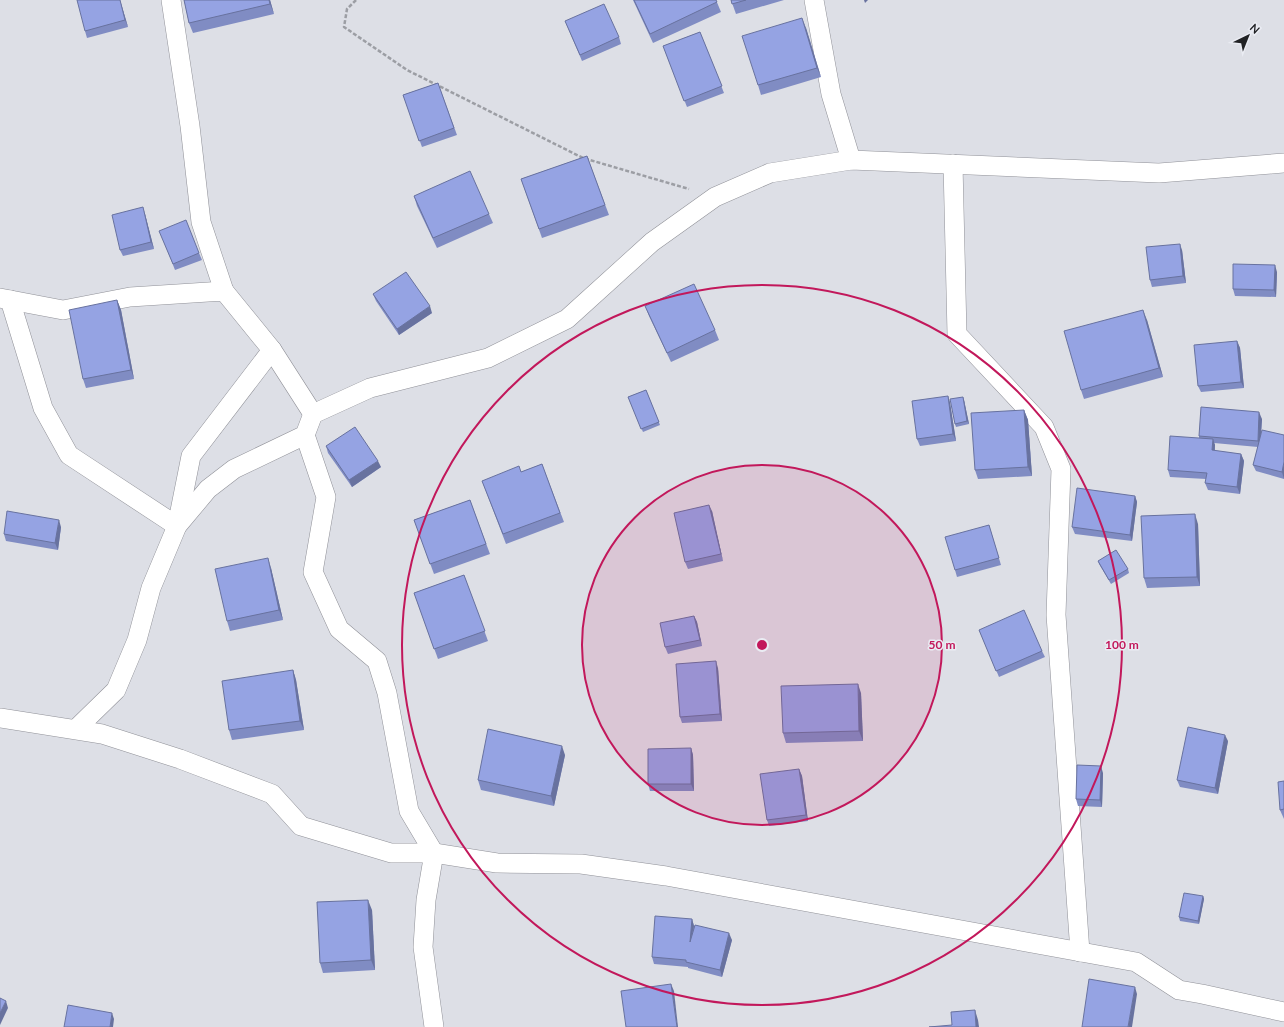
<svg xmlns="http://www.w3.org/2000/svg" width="1284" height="1027" font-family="Lato,sans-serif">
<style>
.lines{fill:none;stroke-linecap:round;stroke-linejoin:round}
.street-casing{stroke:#909198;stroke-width:20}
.path{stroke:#9c9ea4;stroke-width:2.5;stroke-dasharray:4 2;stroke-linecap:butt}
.street{stroke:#fff;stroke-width:19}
.wall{fill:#808cc3}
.shaded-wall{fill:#68729f}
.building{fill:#95a3e3;stroke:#68729f}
.ring{fill:none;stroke:#c2185b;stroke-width:2}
.centre{fill:#c2185b;stroke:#eaecf3;stroke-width:2}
.ring-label{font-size:12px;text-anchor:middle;font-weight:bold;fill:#c2185b;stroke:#eaecf3;stroke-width:3;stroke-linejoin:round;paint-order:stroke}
</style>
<rect width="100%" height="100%" fill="#dddfe6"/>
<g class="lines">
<defs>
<g id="street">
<path d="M171,0L190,126L201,222L224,291"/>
<path d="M814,0L831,94L851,160"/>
<path d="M953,164L957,334L1044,427L1061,469L1056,615L1080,952"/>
<path d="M0,298L63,310L130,297L224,291L272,350L313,414"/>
<path d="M10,300L43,408L69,455L177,526L191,456L272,350"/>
<path d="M305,435L326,497L313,572L339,629L377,661L387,693L409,811L434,853L426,900L423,947L434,1027"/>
<path d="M0,718L102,734L180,759L272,794L301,826L391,853H434L497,863L581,864L666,876L1136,962L1179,990L1202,994L1284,1012"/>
<path d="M76,729L116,690L137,640L151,588L177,526L208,489L234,469L305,435L313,414L370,388L488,358L567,319L652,242L715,197L770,173L851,160L1159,173L1284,163"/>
</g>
</defs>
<!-- street casing -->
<use href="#street" class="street-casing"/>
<!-- path -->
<path class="path" d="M356,0L347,9L344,27L407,70L583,158L689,189"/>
<!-- street -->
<use href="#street" class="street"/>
</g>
<!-- wall -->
<g class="wall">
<path d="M120,0L128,27L87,38L85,31Z"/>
<path d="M184,0H270L274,14L193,33L189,23Z"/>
<path d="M633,0H716L721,12L653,43Z"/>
<path d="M731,0H784L736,14Z"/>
<path d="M565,21L619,37L621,44L582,61Z"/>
<path d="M806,28L821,77L761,95L758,85Z"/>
<path d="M700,32L724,93L687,107L663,46Z"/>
<path d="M438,83L457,135L422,147L403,95Z"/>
<path d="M587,156L609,215L542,238L521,179Z"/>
<path d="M414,196L489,214L493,223L437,248L417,206Z"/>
<path d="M145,214L154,249L123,256L120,250Z"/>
<path d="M162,237L199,253L202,260L175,270Z"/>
<path d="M1182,250L1186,283L1152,287L1150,280Z"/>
<path d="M1277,272L1276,297L1235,296L1233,289Z"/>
<path d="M373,294L432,313L399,335L376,301Z"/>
<path d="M117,300L121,310L134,379L86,388L83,379Z"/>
<path d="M645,306L715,330L719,340L671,362L649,316Z"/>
<path d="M1147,320L1163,377L1084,399L1081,390Z"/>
<path d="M1237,341L1240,348L1244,388L1201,392L1198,386Z"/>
<path d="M646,390L660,425L643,432L628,397Z"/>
<path d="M948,396L950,403L956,441L920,446L917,439Z"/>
<path d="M963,397L964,400L969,424L956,427L955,424Z"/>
<path d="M1024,410L1028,420L1032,476L978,479L975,470Z"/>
<path d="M1262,419L1261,434L1284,435V479L1256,471L1253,465L1258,447L1214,443L1215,445V451L1241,454L1244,461L1240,494L1208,490L1205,483L1206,479L1170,477L1168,470L1199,438V436Z"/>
<path d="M326,446L381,467L352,487L328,453Z"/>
<path d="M542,464L564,522L506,544L482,481L521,472Z"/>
<path d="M1135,496L1137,502L1132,541L1075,534L1072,527Z"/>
<path d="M470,500L490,554L434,574L414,520Z"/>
<path d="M712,511L723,561L688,569L685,562Z"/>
<path d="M1198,524L1200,586L1147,588L1144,578Z"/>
<path d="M989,525L1001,565L957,577L955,570Z"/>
<path d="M61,527L58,550L6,541L4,534Z"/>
<path d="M1098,561L1128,569L1129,573L1111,584L1099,564Z"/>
<path d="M271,568L283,620L230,631L227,621Z"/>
<path d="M464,575L488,641L438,659L414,593Z"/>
<path d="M694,616L697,622L702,646L668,654L665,647Z"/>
<path d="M979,630L1042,651L1045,657L999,677Z"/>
<path d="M718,668L722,721L682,723L680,717Z"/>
<path d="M293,670L296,680L304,730L232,740L229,730Z"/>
<path d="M861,693L863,741L786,743L783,733Z"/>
<path d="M1228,741L1218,794L1180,787L1177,780Z"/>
<path d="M691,748L693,755L694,791H650L648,784Z"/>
<path d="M565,755L554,806L481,790L478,780Z"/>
<path d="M799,769L802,776L808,821L769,826L767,820Z"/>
<path d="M1103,773L1102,807L1078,806L1076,799Z"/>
<path d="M1284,781V819L1280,810Z"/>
<path d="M1203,896L1204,899L1199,924L1180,921L1179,917Z"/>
<path d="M372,910L375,970L323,973L320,963Z"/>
<path d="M692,919L694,926L732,940L722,977L688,968V967L654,964L652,957Z"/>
</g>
<!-- shaded-wall -->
<g class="shaded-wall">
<path d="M120,0L128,27L125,20Z"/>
<path d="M269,0H270L274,14L270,4Z"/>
<path d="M864,0H868L865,3Z"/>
<path d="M802,18L806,28L821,77L817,68Z"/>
<path d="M143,207L145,214L154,249L151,242Z"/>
<path d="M1180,244L1182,250L1186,283L1183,276Z"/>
<path d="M1275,265L1277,272L1276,297L1274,290Z"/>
<path d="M117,300L121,310L134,379L131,370Z"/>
<path d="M430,306L432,313L399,335L397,329Z"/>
<path d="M1143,310L1147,320L1163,377L1159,368Z"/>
<path d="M1237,341L1240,348L1244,388L1241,382Z"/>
<path d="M948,396L950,403L956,441L953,434Z"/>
<path d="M963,397L964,400L969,424L967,421Z"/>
<path d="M1024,410L1028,420L1032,476L1028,467Z"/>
<path d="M1259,412L1262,419L1260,447L1258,441Z"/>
<path d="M1213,439L1215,445L1214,457L1212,450Z"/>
<path d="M1241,454L1244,461L1240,494L1237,487Z"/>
<path d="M378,461L381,467L352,487L349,480Z"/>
<path d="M1284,462V479L1282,472Z"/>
<path d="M1135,496L1137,502L1132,541L1130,535Z"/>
<path d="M709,505L712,511L723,561L721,554Z"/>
<path d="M1195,514L1198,524L1200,586L1197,577Z"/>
<path d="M59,520L61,527L58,550L55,543Z"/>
<path d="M268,558L271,568L283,620L279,610Z"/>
<path d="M694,616L697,622L702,646L700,640Z"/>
<path d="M716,661L718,668L722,721L720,714Z"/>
<path d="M293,670L296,680L304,730L300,721Z"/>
<path d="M858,684L861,693L863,741L859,731Z"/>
<path d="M1225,735L1228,741L1218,794L1215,788Z"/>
<path d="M562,746L565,755L554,806L551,796Z"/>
<path d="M691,748L693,755L694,791L691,784Z"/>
<path d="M1101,766L1103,773L1102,807L1100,800Z"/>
<path d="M799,769L802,776L808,821L806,815Z"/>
<path d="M1203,896L1204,899L1199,924L1198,921Z"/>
<path d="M368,900L372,910L375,970L371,960Z"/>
<path d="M692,919L694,926L690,942Z"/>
<path d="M729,933L732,940L722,977L720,970Z"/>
<path d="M671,984L674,991L678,1027H677Z"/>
<path d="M1135,987L1137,994L1132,1027H1128Z"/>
<path d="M6,1001L8,1008L0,1025V1013Z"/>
<path d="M975,1010L978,1020L979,1027H976Z"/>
<path d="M112,1013L114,1019L113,1027H110Z"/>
</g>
<!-- building -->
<g class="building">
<path d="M77,0H120L125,20L85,31Z"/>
<path d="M184,0H269L270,4L189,23Z"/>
<path d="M634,0H716L717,2L650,34Z"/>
<path d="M731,0H746L732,4Z"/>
<path d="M604,4L619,37L580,55L565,21Z"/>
<path d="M802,18L817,68L758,85L742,36Z"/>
<path d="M700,32L722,86L684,101L663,46Z"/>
<path d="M438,83L454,128L419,141L403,95Z"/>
<path d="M587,156L605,205L539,229L521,179Z"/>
<path d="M470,171L489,214L433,238L414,196Z"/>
<path d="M143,207L151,242L120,250L112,215Z"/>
<path d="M186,220L199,253L173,264L159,231Z"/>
<path d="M1180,244L1183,276L1150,280L1146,247Z"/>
<path d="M1233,264L1275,265L1274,290L1233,289Z"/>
<path d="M406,272L430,306L397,329L373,294Z"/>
<path d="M694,284L715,330L667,353L645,306Z"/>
<path d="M117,300L131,370L83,379L69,310Z"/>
<path d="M1143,310L1159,368L1081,390L1064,331Z"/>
<path d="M1237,341L1241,382L1198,386L1194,345Z"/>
<path d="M646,390L659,422L641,429L628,397Z"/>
<path d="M948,396L953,434L917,439L912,401Z"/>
<path d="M963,397L967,421L955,424L950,399Z"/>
<path d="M1201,407L1259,412L1258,441L1199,436Z"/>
<path d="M1024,410L1028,467L975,470L971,413Z"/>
<path d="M355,427L378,461L349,480L326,446Z"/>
<path d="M1262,430L1284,435V462L1282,472L1253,465Z"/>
<path d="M1170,436L1213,439L1212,450L1241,454L1237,487L1205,483L1207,473L1168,470Z"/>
<path d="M542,464L560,513L503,534L482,481L519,466L521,472Z"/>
<path d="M1077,488L1135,496L1130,535L1072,527Z"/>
<path d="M470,500L486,544L430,564L414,520Z"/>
<path d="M709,505L721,554L685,562L674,513Z"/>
<path d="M7,511L59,520L55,543L4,534Z"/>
<path d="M1195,514L1197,577L1144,578L1141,516Z"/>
<path d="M989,525L999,558L955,570L945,537Z"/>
<path d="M1116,550L1128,569L1109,580L1098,561Z"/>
<path d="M268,558L279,610L227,621L215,569Z"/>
<path d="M464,575L485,631L434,649L414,593Z"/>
<path d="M1024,610L1042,651L996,671L979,630Z"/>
<path d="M694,616L700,640L665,647L660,623Z"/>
<path d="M716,661L720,714L680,717L676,664Z"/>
<path d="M293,670L300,721L229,730L222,681Z"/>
<path d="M858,684L859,731L783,733L781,686Z"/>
<path d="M1188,727L1225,735L1215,788L1177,780Z"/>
<path d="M488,729L562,746L551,796L478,780Z"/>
<path d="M691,748V784H648V749Z"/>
<path d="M1077,765L1101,766L1100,800L1076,799Z"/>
<path d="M799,769L806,815L767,820L760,774Z"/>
<path d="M1284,781V809L1280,810L1278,782Z"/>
<path d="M1184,893L1203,896L1198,921L1179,917Z"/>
<path d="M368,900L371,960L320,963L317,902Z"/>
<path d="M655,916L692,919L690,942L695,925L729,933L720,970L686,962V960L652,957Z"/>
<path d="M1089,979L1135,987L1128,1027H1082Z"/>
<path d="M671,984L677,1027H626L621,991Z"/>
<path d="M0,998L6,1001L0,1013Z"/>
<path d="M68,1005L112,1013L110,1027H64Z"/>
<path d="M975,1010L976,1027H929L952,1025L951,1012Z"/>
</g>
<!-- distance rings -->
<circle cx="762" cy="645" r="180" fill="#c2185b" fill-opacity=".12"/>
<g class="ring">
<circle cx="762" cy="645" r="180"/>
<circle cx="762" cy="645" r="360"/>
</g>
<circle cx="762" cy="645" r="6" class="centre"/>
<g class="ring-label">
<text x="942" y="649">50 m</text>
<text x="1122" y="649">100 m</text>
</g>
<!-- north arrow -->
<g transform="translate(1248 36) rotate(43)" stroke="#eaecf3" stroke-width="3" paint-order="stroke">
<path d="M0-3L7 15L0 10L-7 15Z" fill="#212225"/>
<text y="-6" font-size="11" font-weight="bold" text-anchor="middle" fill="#212225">N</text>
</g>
</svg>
